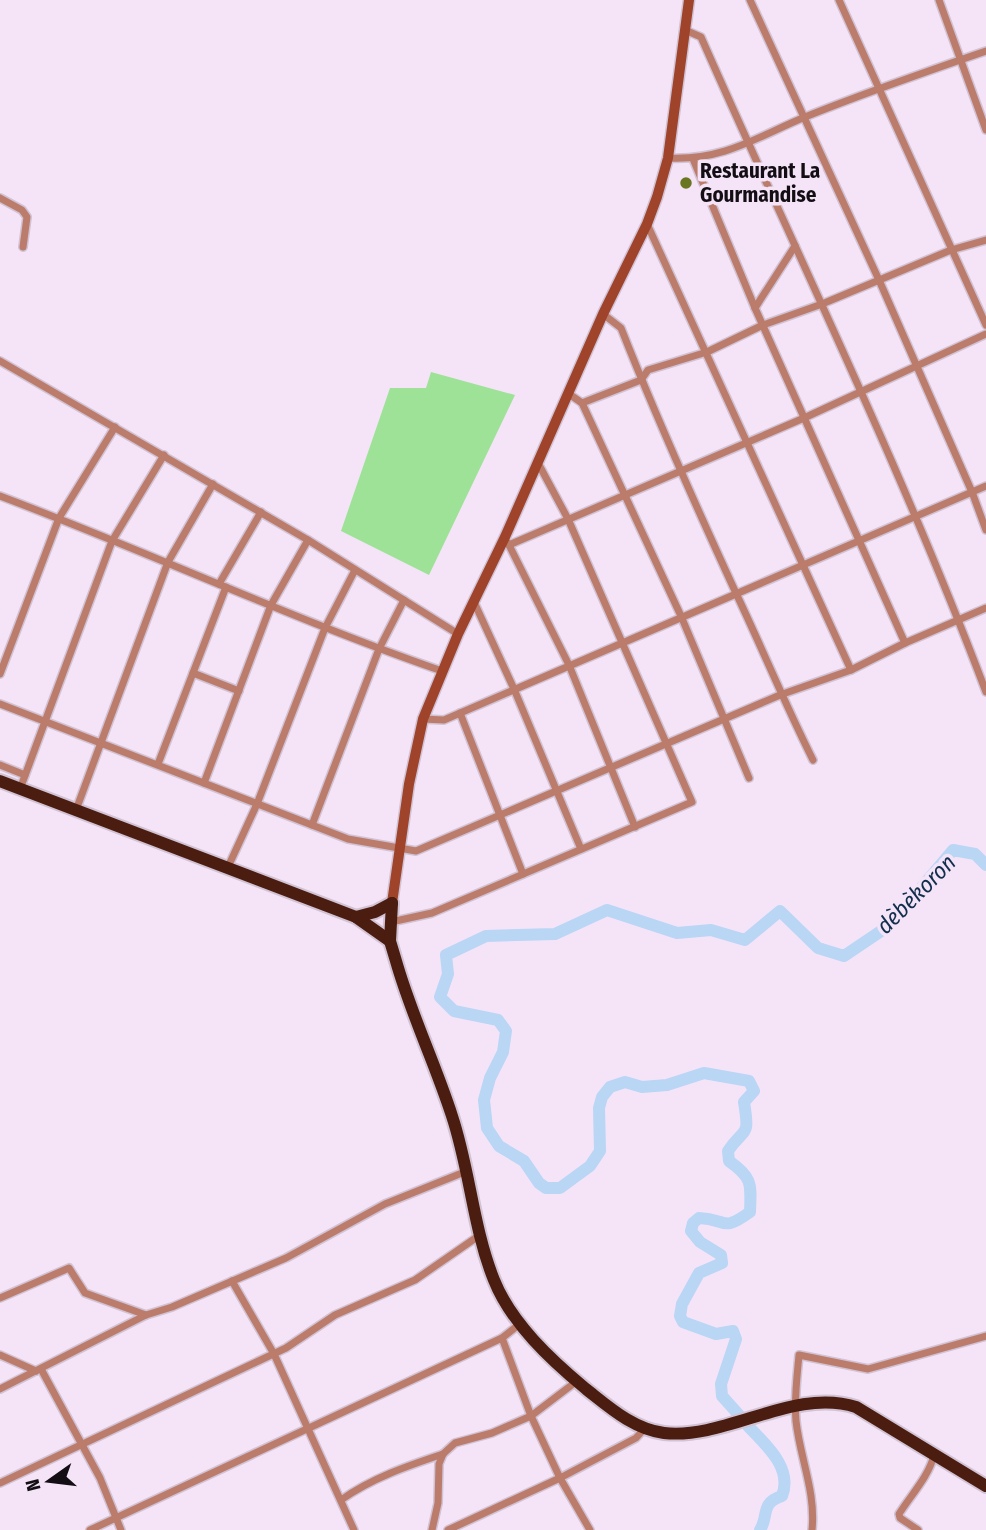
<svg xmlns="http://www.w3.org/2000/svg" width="986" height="1530" font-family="'Fira Sans Condensed',sans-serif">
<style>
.pitch{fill:#9ee298}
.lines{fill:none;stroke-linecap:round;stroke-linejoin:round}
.river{stroke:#b9d6f4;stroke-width:12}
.street-casing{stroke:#d1c2d4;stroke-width:10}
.secondary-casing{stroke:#d1c2d4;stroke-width:13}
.highway-casing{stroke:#d1c2d4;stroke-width:16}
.street{stroke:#bc7c6b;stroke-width:7}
.secondary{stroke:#9f432b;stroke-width:10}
.highway{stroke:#4b1c10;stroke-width:12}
.poi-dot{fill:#687521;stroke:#f5e4f8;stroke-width:2.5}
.labels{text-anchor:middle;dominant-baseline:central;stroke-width:7;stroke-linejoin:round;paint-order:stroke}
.poi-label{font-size:21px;font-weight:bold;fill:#130d14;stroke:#f5e4f8;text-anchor:start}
.water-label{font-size:23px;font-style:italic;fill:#112f4c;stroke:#f5e4f8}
</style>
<rect width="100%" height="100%" fill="#f5e4f8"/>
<!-- pitch -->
<path class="pitch" d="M431,372L515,395L429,575L341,531L390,388H426Z"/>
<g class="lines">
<!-- river -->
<g class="river">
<path d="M739,1415L722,1396L721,1384L736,1339L733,1331L716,1334L683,1322L680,1316L682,1304L699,1273L722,1263L721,1255L700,1242L691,1231L693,1223L699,1218C728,1219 721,1233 750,1212C751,1184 753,1178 729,1161L728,1151C745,1126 750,1139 744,1102L754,1091L749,1081L704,1073L667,1085L642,1087L625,1082L610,1087L602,1097L599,1108L600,1151L590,1166L560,1188H546L539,1183L524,1161L499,1146L487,1128L484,1100L490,1078L503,1052L506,1031L498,1020L454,1011L440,997L448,974L446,955L486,936L555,934L607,910L677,933L711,930L745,940L780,911L818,948L844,956L890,925L953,850L975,854L986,865"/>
<path d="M748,1426C766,1445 793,1468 782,1496C760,1503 769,1516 760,1530"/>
</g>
<defs>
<g id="street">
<path d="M750,0L879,280L972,492L986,530"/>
<path d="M839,0L986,325"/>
<path d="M939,0L986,130"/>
<path d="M685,30L701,37C797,255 902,469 986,692"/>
<path d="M668,158C723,161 757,137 805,117C864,93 925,72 986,51"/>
<path d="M693,159L755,308L905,643"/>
<path d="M0,198L22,210L27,217L23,247"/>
<path d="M647,224L851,670"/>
<path d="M755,308L795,246"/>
<path d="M603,314L621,328C656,417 695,504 735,591C762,648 785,704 813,760"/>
<path d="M0,361L308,540L458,634"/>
<path d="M569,394L582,403L681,616L749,778"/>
<path d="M582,403L641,380L648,370L707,352L763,325L822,304L951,250L986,240"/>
<path d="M0,496C149,552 292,619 442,671"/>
<path d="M508,543L569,665L635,827"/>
<path d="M509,545L804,418L986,334"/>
<path d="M219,584L261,512"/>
<path d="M474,602L514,689L581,849"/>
<path d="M193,673L239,691"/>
<path d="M0,674L59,518L115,427"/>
<path d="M0,704L348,839L416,851L780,695L851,670L905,643L986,608"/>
<path d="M460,713L523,874"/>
<path d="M423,719L444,720L986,486"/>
<path d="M158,764L226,587"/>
<path d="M0,765L25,775"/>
<path d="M204,783L271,605L308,540"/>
<path d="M20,789L112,541L164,455"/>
<path d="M76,810L168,562L213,484"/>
<path d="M312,825L379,649L404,600"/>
<path d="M228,867L257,804L325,628L355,570"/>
<path d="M391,922L432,913L692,802L568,519L538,463"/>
<path d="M232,1281L274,1354L354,1530"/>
<path d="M0,1298L69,1268L85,1293L146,1315"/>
<path d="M502,1338L531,1416L560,1478L590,1530"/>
<path d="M0,1355L36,1371"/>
<path d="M41,1369L100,1478L121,1530"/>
<path d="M0,1389L146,1315L172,1307L286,1258L385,1204L467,1171"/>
<path d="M0,1483L286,1348L335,1315L415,1280L480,1235"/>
<path d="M341,1500C372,1478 407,1466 443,1454"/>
<path d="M90,1530L502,1338L521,1323"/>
<path d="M432,1530L438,1503L439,1464L443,1454L455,1443L492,1433L531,1416L577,1381"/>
<path d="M448,1530L560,1478L636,1438L645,1428"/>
<path d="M812,1530C816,1492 800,1458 796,1421C794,1399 797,1377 799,1355L868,1369L986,1336"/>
<path d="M918,1530L900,1518L899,1514C911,1495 929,1476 934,1455"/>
</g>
<path id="secondary" d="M392,903L409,784L423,719L458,634L505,537L603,314L647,224L657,197L668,158L689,0"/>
<g id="highway">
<path d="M0,781L356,917L390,941"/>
<path d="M392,903L390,941L396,961C411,1014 435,1063 452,1116C470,1170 473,1228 494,1280C511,1323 551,1360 586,1389C609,1407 633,1429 664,1433C727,1440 793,1387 856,1407L986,1486"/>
<path d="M356,917L375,912L392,903"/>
</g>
</defs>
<!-- street casing -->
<use href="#street" class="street-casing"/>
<!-- secondary casing -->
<use href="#secondary" class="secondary-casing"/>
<!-- highway casing -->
<use href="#highway" class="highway-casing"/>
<!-- street -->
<use href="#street" class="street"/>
<!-- secondary -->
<use href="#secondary" class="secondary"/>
<!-- highway -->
<use href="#highway" class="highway"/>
</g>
<!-- markers -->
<circle class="poi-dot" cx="686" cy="183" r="7"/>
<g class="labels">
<!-- poi labels -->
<g class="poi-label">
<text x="700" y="171">Restaurant La<tspan x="700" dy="24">Gourmandise</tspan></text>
</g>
<!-- water labels -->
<g class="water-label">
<text transform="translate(916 894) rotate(-45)">dèbèkoron</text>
</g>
</g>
<!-- north arrow -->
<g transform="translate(49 1481) rotate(256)" stroke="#f5e4f8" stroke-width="5" paint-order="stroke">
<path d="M0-5L12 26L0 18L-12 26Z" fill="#130d14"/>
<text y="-10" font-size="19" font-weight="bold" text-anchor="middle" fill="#130d14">N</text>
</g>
</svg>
